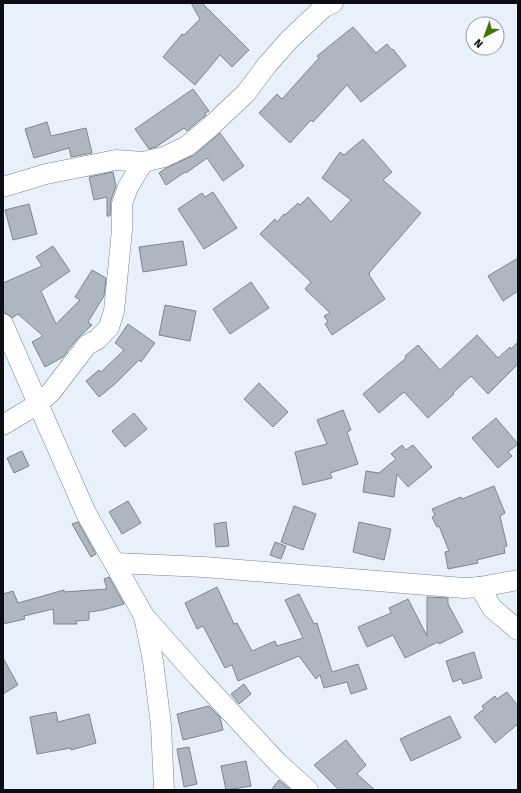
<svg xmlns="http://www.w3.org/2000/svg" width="521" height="793" font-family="'Fira Sans',sans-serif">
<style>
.building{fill:#aeb6c1;stroke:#7e858f}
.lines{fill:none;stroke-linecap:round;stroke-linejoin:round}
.minor-casing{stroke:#7c838e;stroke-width:21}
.minor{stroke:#fff;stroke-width:20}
</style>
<rect width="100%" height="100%" fill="#e7f0fb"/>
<!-- building -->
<g class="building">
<path d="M191,3H202L249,50L232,67L220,55L195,85L163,57L182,34L184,35L200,19Z"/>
<path d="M353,27L376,53L387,44L392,50L393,49L406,66L361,102L347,85L313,122L311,120L290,143L259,113L277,94L282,99L319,58L317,56Z"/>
<path d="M193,89L209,111L205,113L206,115L187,131L184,128L156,147L149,149L135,129Z"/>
<path d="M47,122L51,136L86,128L92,153L71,157L69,148L34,158L25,129Z"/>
<path d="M220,133L244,166L223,181L207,158L186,173L185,172L166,185L159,173L166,168L194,155Z"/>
<path d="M363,139L392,172L383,180L421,213L369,273L370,274L369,275L385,299L332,335L325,324L328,322L324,316L330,313L305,289L311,282L260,234L275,219L277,222L284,214L285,215L298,203L300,205L308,197L331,222L351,200L322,178L340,152L344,155Z"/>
<path d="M113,172L116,186L111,200L110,216H107V197L94,200L89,177Z"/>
<path d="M213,192L237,228L204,249L178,209L202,193L205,197Z"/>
<path d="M29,204L37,234L13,240L5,210Z"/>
<path d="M183,241L187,265L143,272L139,247Z"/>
<path d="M53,246L70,271L41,291L56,324L80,300L75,297L92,270L106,278L104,296L88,322L92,325L78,338L67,351V352L63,357L45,367L32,342L43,336L18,314L12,318L9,315L5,313L3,310V283L42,266L36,257Z"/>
<path d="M518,258V291L503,301L488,276Z"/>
<path d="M251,282L269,308L230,334L213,309Z"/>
<path d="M165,305L196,311L190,341L159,335Z"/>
<path d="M128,324L155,343L141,362L139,360L115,384L99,397L86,381L99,370L101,372L124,350L115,343Z"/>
<path d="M477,335L498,358L510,347L511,349L518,342V364L488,394L471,376L453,393L454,394L428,418L404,392L379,413L363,394L406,358L405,356L418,345L440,370Z"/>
<path d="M259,383L288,412L273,427L244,399Z"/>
<path d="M343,410L351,430L347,432L358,464L330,473L332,478L303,485L295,452L327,444L317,420Z"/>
<path d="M134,413L147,429L125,447L112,431Z"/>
<path d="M496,418L518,444L508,452L512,456L498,468L472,438Z"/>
<path d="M402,445L406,450L413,445L432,467L408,487L397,474L394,497L363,492L366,471L379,473L396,459L391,454Z"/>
<path d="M22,451L29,466L14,473L7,458Z"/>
<path d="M494,486L505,513L500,516L507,546L504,547L505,553L477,560L478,563L448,569L445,552L449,551L439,526L437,527L432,517L435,515L432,509L461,497L462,499Z"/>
<path d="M128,501L141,523L122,534L109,512Z"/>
<path d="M294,506L316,514L303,550L281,542Z"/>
<path d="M78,522L96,554L91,557L72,524Z"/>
<path d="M226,522L229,546L216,547L214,524Z"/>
<path d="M359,522L391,529L384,560L353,552Z"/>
<path d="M275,542L286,546L281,559L270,555Z"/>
<path d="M109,577L124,604L103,610L89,612V620L76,621L77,624H54L53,609L24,616L25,619L3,624V594L13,591L18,603L64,590V592L107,589L104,579Z"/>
<path d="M217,587L234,624L237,623L252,651L275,641L277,646L303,638L285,600L299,594L314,624L317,623L332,672L358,664L367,689L351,694L347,682L324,688L320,675L316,679L299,656L238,681L232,665L225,668L203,626L197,629L185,603Z"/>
<path d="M427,597L448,598V604L463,632L439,644L438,642L405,658L393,635L367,647L358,627L391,613L389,608L408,599L427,636Z"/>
<path d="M474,652L482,678L463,684L461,679L453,682L446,661Z"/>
<path d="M3,658L18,685L3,694Z"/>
<path d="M244,684L251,694L239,704L231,694Z"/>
<path d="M507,692L518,706V724L495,743L474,717L484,709L482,706L495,696L497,699Z"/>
<path d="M209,706L220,717L223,730L183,740L177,714Z"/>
<path d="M56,712L58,722L89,714L96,743L71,750V748L37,754L30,717Z"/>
<path d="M450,716L461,738L411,761L400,739Z"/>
<path d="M346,740L366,765L357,774L375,790H339L314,765Z"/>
<path d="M189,747L197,784L184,787L177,749Z"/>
<path d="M246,761L251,786L226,790L221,766Z"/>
<path d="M279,780L291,790H271Z"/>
</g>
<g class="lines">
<defs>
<g id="minor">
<path d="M3,187L46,174L116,160L143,162L164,157L187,146L210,127L246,93L267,65L289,40L324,7L333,3"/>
<path d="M3,324L86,513L144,616L198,677L278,763L308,790"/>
<path d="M3,425L38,404L51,392L87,345L98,339L109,327L114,311L122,230V204L128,187L143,162"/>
<path d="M115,563L204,567L464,588L480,587L518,580"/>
<path d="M480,587L492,608L518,630"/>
<path d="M144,616L153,661L161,725L164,790"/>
</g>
</defs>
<!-- minor casing -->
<use href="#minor" class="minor-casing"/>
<!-- minor -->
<use href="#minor" class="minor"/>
</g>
<!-- border -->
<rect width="521" height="793" fill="none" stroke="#0a0d11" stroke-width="8"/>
<!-- north arrow -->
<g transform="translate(485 36) rotate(221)"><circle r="19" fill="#fbfcff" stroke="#9b9ca0"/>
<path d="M0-3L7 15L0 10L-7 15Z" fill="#417601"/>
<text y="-6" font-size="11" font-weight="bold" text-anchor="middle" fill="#0a0d11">N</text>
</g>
</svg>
